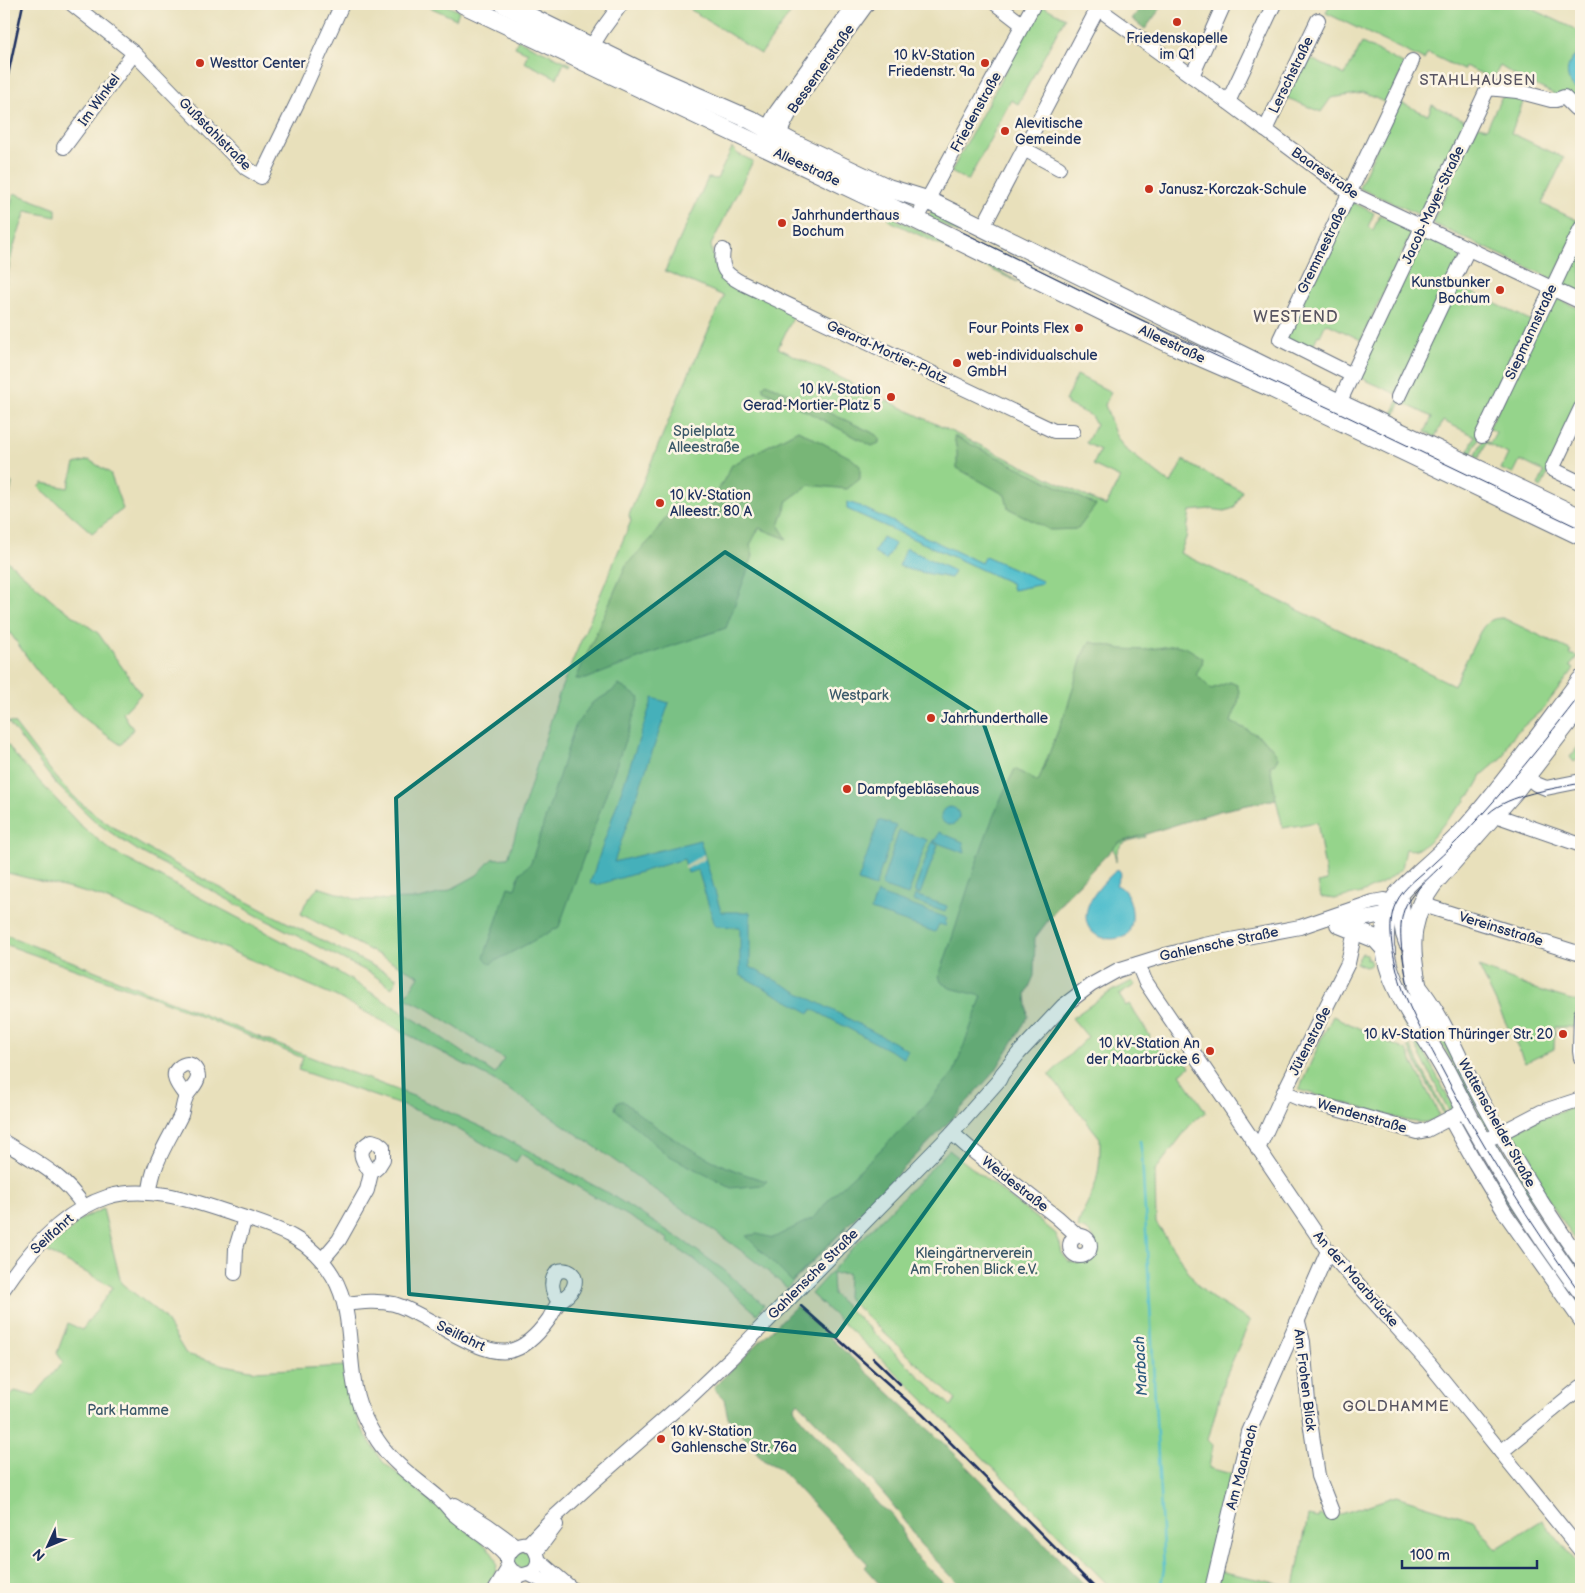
<svg xmlns="http://www.w3.org/2000/svg" width="1585" height="1593" font-family="'Balsamiq Sans',sans-serif">
<style>
.green{fill:#95d48b;stroke:#588274;fill-rule:evenodd}
.forest{fill:#78b677;stroke:#4a726a}
.water{fill:#53bfcd;stroke:#377796}
.pier{fill:#e8e0bb}
.lines{fill:none;stroke-linecap:round;stroke-linejoin:round}
.stream{stroke:#53bfcd;stroke-width:2.5}
.minor-casing{stroke:#636d7f;stroke-width:16}
.major-casing{stroke:#636d7f;stroke-width:20}
.minor{stroke:#fff;stroke-width:14}
.major{stroke:#fff;stroke-width:18}
.tram{stroke:#1b2f5e;stroke-width:1}
.rail{stroke:#1b2f5e;stroke-width:2.5}
.marked{fill:#0f766e;fill-opacity:0.2;stroke:#0f766e;stroke-width:4;stroke-linejoin:round}
.poi-dot{fill:#c8321e;stroke:#fcf5e5;stroke-width:2}
.labels{text-anchor:middle;dominant-baseline:central;stroke-width:5;stroke-linejoin:round;paint-order:stroke}
.poi-label{font-size:14px;fill:#1b2f5e;stroke:#fcf5e5;text-anchor:start}
.street-label{font-size:14px;fill:#1b2f5e;stroke:#fcf5e5}
.park-label{font-size:14px;fill:#3a5869;stroke:#fcf5e5}
.neighbourhood-label{font-size:15px;letter-spacing:1px;fill:#585562;stroke:#fcf5e5}
.water-label{font-size:15px;font-style:italic;fill:#2c5a7f;stroke:#fcf5e5}
.quarter-label{font-size:16px;letter-spacing:1px;fill:#585562;stroke:#fcf5e5}
</style>
<rect width="100%" height="100%" fill="#fcf5e5"/>
<filter id="ink" filterUnits="userSpaceOnUse"><feTurbulence type="fractalNoise" baseFrequency=".02" numOctaves="2"/><feDisplacementMap in="SourceGraphic" scale="10" xChannelSelector="R" yChannelSelector="G"/><feConvolveMatrix kernelMatrix="1 2 1 2 8 2 1 2 1" color-interpolation-filters="sRGB"/></filter>
<filter id="wash" filterUnits="userSpaceOnUse"><feTurbulence type="fractalNoise" baseFrequency=".0096" numOctaves="4" result="noise"/><feDisplacementMap in="SourceGraphic" scale="20" xChannelSelector="R" yChannelSelector="G"/><feGaussianBlur stdDeviation="1.12" result="paint"/><feColorMatrix in="noise" values="0 0 0 0 0 0 0 0 0 0 0 0 0 0 0 0 0 1.4 0 .05"/><feComposite in="paint" operator="in"/></filter>
<g filter="url(#wash)">
<rect width="100%" height="100%" fill="#e8e0bb"/>
<!-- green -->
<g class="green">
<path d="M423,4H443L459,11L456,19Z"/>
<path d="M694,4H797L761,54L691,10Z"/>
<path d="M1330,4H1522L1581,32V52C1564,61 1563,84 1581,93V107L1516,76L1500,66L1493,79L1465,66L1463,70L1428,53L1424,60L1326,13Z"/>
<path d="M1041,5L1065,18L1018,104L1011,100L968,181L951,172Z"/>
<path d="M518,40L571,64L570,66L564,63L557,78L524,62L528,53L515,47Z"/>
<path d="M1362,43L1405,65L1388,104L1364,93L1331,98L1321,112L1285,97L1305,56L1345,75Z"/>
<path d="M1506,95L1524,100L1511,133L1564,158L1542,204L1581,222L1553,279L1432,223L1476,129L1479,126L1487,128L1501,98Z"/>
<path d="M1397,101L1428,115L1432,105L1465,120L1420,215L1359,188Z"/>
<path d="M732,148L738,154L753,161L711,245L714,262L721,272L795,313L778,348L1106,506L1120,478L1093,465L1100,450L1086,443L1096,425L1091,416L1067,404L1068,402L1065,401L1077,375L1111,392L1105,405L1115,434L1124,448L1171,484L1183,460L1198,469L1242,491L1234,508L1225,511L1210,509L1190,511L1186,538L1180,553L1454,685L1480,632C1486,622 1491,618 1503,618L1572,651L1570,654L1578,657L1570,666L1574,669L1543,709L1517,732L1510,740L1503,757L1483,774L1472,794L1466,798V801C1459,808 1452,814 1446,821C1436,833 1423,854 1406,849L1402,868L1386,881L1362,893L1334,899L1321,897L1318,883L1327,881L1317,822L1283,828L1276,799L1171,820L1144,830L1145,837C1129,840 1115,842 1116,862L1111,834L1098,836L1081,882L1046,912L1017,946L1012,1016L837,1232L847,1227L787,1288C747,1252 702,1223 658,1192C604,1153 551,1114 494,1081V1080L335,996L196,936L95,895L4,872V739L14,754L79,824L113,852L322,962L417,1021L495,1074L504,1059L428,1009L405,998L419,976L301,914L305,904L318,887L358,900L420,899L446,892L477,875L492,859L508,858L560,691L631,521L629,515L681,391L724,296L665,271L708,178L717,179Z"/>
<path d="M14,193L56,209V217L26,211L13,249L4,292V229Z"/>
<path d="M1350,201L1374,213L1368,227L1373,230L1380,215L1413,230L1361,340L1326,323L1320,336L1318,335L1310,352L1282,339Z"/>
<path d="M933,210L963,223L957,233L929,217L931,212Z"/>
<path d="M890,216L980,260L1024,285L888,220Z"/>
<path d="M1423,236L1462,255L1396,394L1357,376Z"/>
<path d="M1576,246L1581,249V293L1558,282Z"/>
<path d="M1454,284L1534,322L1471,454L1468,452L1475,436L1443,421L1435,437L1425,432L1432,417L1401,402L1394,417L1391,416Z"/>
<path d="M1553,296L1581,310V402L1541,488L1538,486L1544,472L1520,460L1513,474L1501,469L1508,454L1486,443L1479,458L1475,456L1483,440L1490,443L1496,432L1489,428Z"/>
<path d="M89,460L110,473L123,509L92,533L39,487L43,483L68,488L75,464Z"/>
<path d="M4,475L12,483L4,526Z"/>
<path d="M4,558L58,605L98,633L141,694L123,713L133,729L121,745C97,729 75,712 55,691C37,673 23,651 8,630L4,623Z"/>
<path d="M8,722L14,723C35,750 56,781 82,804C121,836 170,862 215,885C275,917 336,947 397,978L392,988L372,974L258,916L137,850L98,824L55,783Z"/>
<path d="M1581,743V757L1574,762L1570,757Z"/>
<path d="M4,934L284,1047L413,1096L499,1135L608,1193L682,1240L724,1270L764,1305L757,1314L695,1260L667,1242L668,1239L521,1154L516,1162L454,1127L418,1111L298,1070L303,1058L153,997L4,944Z"/>
<path d="M1362,953L1367,954L1368,957L1367,958V960L1369,959L1371,964L1369,966L1365,967L1356,963Z"/>
<path d="M1479,967L1535,989L1578,1002L1575,1027H1555L1554,1049L1525,1063Z"/>
<path d="M1132,981L1135,985L1119,995L1126,1006L1129,1004L1150,1036L1149,1037L1155,1046L1157,1045L1161,1051L1159,1053L1165,1061L1180,1052L1190,1067L1180,1074L1206,1112L1193,1121L1155,1171L1156,1223L1199,1287L1212,1298L1250,1321L1224,1380L1208,1440L1213,1445L1209,1468L1231,1474L1224,1498L1227,1499L1207,1589H1112C1014,1488 916,1388 811,1294L849,1252L949,1150L1055,1233L1060,1244L1062,1253L1068,1261L1079,1264L1090,1259C1100,1246 1095,1230 1078,1228C1080,1214 1089,1202 1094,1188C1100,1171 1100,1155 1100,1138L1049,1075L1088,1037L1072,1018L1105,995ZM848,1273L847,1296L848,1299L956,1400L951,1406L833,1294L832,1274Z"/>
<path d="M1426,998L1493,1129L1490,1132L1443,1046L1430,1018Z"/>
<path d="M1405,1014L1454,1109L1450,1113L1400,1016Z"/>
<path d="M1333,1016L1407,1051L1438,1112L1439,1115C1431,1124 1420,1123 1408,1121L1299,1090L1321,1039Z"/>
<path d="M1410,1046L1447,1116L1445,1117L1408,1047Z"/>
<path d="M1581,1105V1248L1557,1213L1508,1136L1537,1120Z"/>
<path d="M1496,1139L1581,1266V1274L1544,1221L1496,1143Z"/>
<path d="M1479,1153L1523,1223L1581,1307V1315L1475,1156Z"/>
<path d="M103,1209L121,1283L163,1316L186,1354L225,1365L255,1371L345,1366L351,1399L360,1426L383,1462L487,1547C503,1565 497,1572 484,1589H4V1400L15,1391L34,1396L63,1362L57,1353L68,1323L82,1330L113,1287L46,1251L74,1227L76,1222Z"/>
<path d="M1396,1496L1473,1520L1496,1549L1542,1520L1581,1568V1589H1557L1553,1587L1551,1589H1220L1216,1585L1219,1571L1294,1587L1308,1516L1318,1518L1319,1515L1324,1516L1326,1512L1332,1517Z"/>
<circle cx="523" cy="1560" r="9"/>
</g>
<!-- forest -->
<g class="forest">
<path d="M1143,4H1164L1145,29L1132,19Z"/>
<path d="M766,383L871,432L879,437V443L872,446L804,410L763,390V386Z"/>
<path d="M798,430L851,458L860,466V479L847,489L809,485L788,500L779,526L787,539L759,528L750,545L753,556L726,628L669,647L586,679H576L626,565L652,538L675,504L679,507L706,513L732,465Z"/>
<path d="M954,436L1096,505L1078,529L1050,530L1008,508L1005,495L957,468V452Z"/>
<path d="M1090,642L1122,649L1144,650L1176,645L1187,648L1203,658L1202,664L1196,674L1211,689L1230,682L1237,685C1243,698 1235,709 1231,722C1249,731 1269,738 1278,757L1275,764L1270,766L1276,799L1219,811L1118,843L1065,898L1035,938L1034,976L1026,994L1028,1017L995,1071L949,1122L792,1282L746,1236L757,1234L773,1238L815,1217L829,1199L916,1116L954,1072L982,996L950,988L941,982L939,976C964,907 981,834 1015,769L1038,782L1068,705L1082,657Z"/>
<path d="M619,685L640,698L559,927L490,964L484,957L508,887L515,889L520,873L531,863L575,726L592,703L611,692Z"/>
<path d="M623,1101C665,1136 714,1167 767,1181L763,1185L731,1188L666,1154L615,1109L617,1102Z"/>
<path d="M796,1306L955,1454L1089,1589H964L920,1544L911,1529L889,1500L853,1459L798,1402L794,1408L802,1420L836,1455L880,1506L891,1513L902,1529L904,1538L913,1553L949,1589H884L864,1567L868,1564L779,1468L763,1460L728,1418L724,1399L713,1388Z"/>
</g>
<!-- water -->
<g class="water">
<path d="M1581,52V93C1563,84 1563,61 1581,52Z"/>
<path d="M847,502L857,505L981,563L985,556L1042,581V584L1013,590L1011,583L847,509Z"/>
<path d="M882,537L895,544L886,560L874,553Z"/>
<path d="M906,548L954,571L951,578L910,570L899,566Z"/>
<path d="M653,698L669,703L614,862L700,840L721,912H750V967L908,1050L904,1058L812,1009L810,1013L740,975V927L715,926L698,870L688,873L684,859L597,885L590,883Z"/>
<circle cx="950" cy="816" r="9"/>
<path d="M879,820L896,826L875,887L858,881Z"/>
<path d="M899,831L927,840L908,895L881,886Z"/>
<path d="M939,832L963,842L965,853L932,841L933,840H936Z"/>
<path d="M932,842L938,845L920,894L915,893V889Z"/>
<path d="M1118,869L1121,873L1116,885C1133,890 1137,924 1126,936C1103,945 1079,932 1088,906C1093,893 1107,878 1118,869Z"/>
<path d="M877,893L947,918L945,923L946,924V926L939,924L935,932L871,910Z"/>
<path d="M915,895L947,906L945,912L913,901Z"/>
</g>
<!-- pier -->
<path class="pier" d="M704,854L705,859L685,870L684,866Z"/>
<g class="lines">
<!-- stream -->
<path class="stream" d="M1140,1141L1142,1155L1164,1569L1160,1589"/>
</g>
</g>
<g filter="url(#ink)">
<g class="lines">
<defs>
<g id="minor">
<path d="M72,4L134,53L246,168L261,177L301,95L342,4"/>
<path d="M996,4L1023,25"/>
<path d="M1092,4L1228,102L1350,193L1581,302"/>
<path d="M592,46L602,30L621,4"/>
<path d="M1192,76L1224,4"/>
<path d="M1228,102L1274,4"/>
<path d="M1265,130L1318,20"/>
<path d="M765,139L767,129L777,111L855,4"/>
<path d="M770,142L778,135L795,103L867,4"/>
<path d="M64,147L134,53"/>
<path d="M1024,149L1059,168"/>
<path d="M917,219L1034,4"/>
<path d="M983,227L1098,8"/>
<path d="M723,250C720,269 725,274 742,283L1054,431H1073"/>
<path d="M1352,375L1280,339L1412,61"/>
<path d="M1398,397L1468,249"/>
<path d="M1339,403L1488,88L1517,91L1551,100H1556L1564,97L1575,108L1581,112"/>
<path d="M1581,408L1552,469L1581,483"/>
<path d="M1482,436L1581,228"/>
<path d="M1518,770L1536,784L1546,788L1581,781"/>
<path d="M1495,815L1581,845"/>
<path d="M1424,899L1430,907L1581,954"/>
<path d="M1338,924L1388,914"/>
<path d="M1138,964L1145,981L1155,996L1328,1251L1429,1363L1581,1551"/>
<path d="M1417,983C1445,1017 1460,1061 1481,1099C1511,1155 1545,1209 1581,1261"/>
<path d="M1581,1014L1580,1051L1581,1058"/>
<path d="M1284,1092L1298,1098L1417,1132L1427,1130L1458,1114"/>
<path d="M1450,1118L1475,1163L1507,1216L1581,1321"/>
<path d="M952,1133L969,1148L1057,1217L1078,1236"/>
<path d="M1493,1137L1541,1112L1581,1099"/>
<path d="M4,1142C35,1161 64,1175 84,1207"/>
<path d="M1258,1149L1284,1092L1348,963L1355,931"/>
<path d="M150,1193C151,1165 169,1140 181,1115C183,1109 183,1103 186,1097C189,1090 197,1085 198,1077C198,1071 193,1064 187,1064C185,1064 181,1066 180,1067C168,1075 180,1088 186,1096"/>
<circle cx="1080" cy="1246" r="10"/>
<path d="M322,1260L339,1240L367,1190L371,1173L378,1167L383,1159V1147L378,1143L372,1141C354,1150 363,1161 371,1173"/>
<path d="M235,1273L236,1248L245,1218"/>
<path d="M4,1288C29,1251 63,1211 107,1197C149,1184 196,1202 236,1215C255,1221 275,1227 293,1237C309,1246 323,1259 333,1276C352,1308 348,1347 354,1382C357,1404 366,1423 378,1441C394,1465 418,1480 439,1498C444,1502 447,1507 452,1512C457,1517 463,1521 469,1526C483,1536 496,1544 507,1557"/>
<path d="M345,1304C361,1302 378,1300 394,1304C426,1313 478,1357 509,1351C526,1348 539,1333 549,1319C552,1314 555,1307 559,1302C564,1297 571,1295 574,1286C578,1274 567,1267 557,1272C549,1282 552,1292 559,1302"/>
<path d="M1298,1322L1303,1342L1309,1414L1318,1476L1332,1512"/>
<path d="M1501,1452L1581,1387"/>
<path d="M455,1505L487,1525L516,1546"/>
<path d="M527,1545L548,1523L595,1480L691,1396L731,1358L952,1133L999,1080L1002,1074L1019,1053L1063,1006L1091,985L1118,970L1166,955L1204,945L1300,927L1373,902L1384,900L1392,904"/>
<path d="M536,1552L556,1525"/>
<path d="M538,1560L572,1589"/>
<path d="M529,1574L559,1589"/>
<path d="M496,1589L509,1567"/>
<path d="M507,1589C510,1585 516,1578 521,1576C527,1573 533,1575 537,1566C539,1562 538,1556 536,1551C522,1528 488,1566 521,1575"/>
<path d="M1212,1589L1249,1432L1328,1251"/>
</g>
<g id="major">
<path d="M463,4L880,202L1112,316L1175,346L1265,385L1581,536"/>
<path d="M504,4L655,78L751,120L793,143L888,188L927,200L1339,403L1581,518"/>
<path d="M1581,680C1544,729 1508,780 1468,826C1453,843 1436,858 1419,873C1409,883 1397,892 1392,904C1382,925 1383,953 1391,974C1403,1007 1426,1036 1443,1066C1453,1084 1461,1102 1471,1120C1504,1179 1541,1237 1581,1291"/>
<path d="M1398,894L1405,934L1408,943"/>
<path d="M1339,924L1376,939L1386,950"/>
<path d="M1430,1030C1420,1003 1408,955 1414,927C1417,912 1424,896 1433,884L1514,792L1581,705"/>
</g>
</defs>
<!-- minor casing -->
<use href="#minor" class="minor-casing"/>
<!-- major casing -->
<use href="#major" class="major-casing"/>
<!-- minor -->
<use href="#minor" class="minor"/>
<!-- major -->
<use href="#major" class="major"/>
<!-- tram -->
<g class="tram">
<path d="M960,231L1182,340L1342,414L1581,529"/>
<path d="M1581,694C1544,742 1506,789 1465,833C1455,843 1445,853 1435,862C1422,875 1404,886 1396,903C1385,924 1394,962 1401,984C1411,1015 1429,1044 1444,1073C1484,1150 1530,1223 1581,1294"/>
<path d="M1489,813C1509,794 1554,789 1581,783"/>
<path d="M1408,985C1403,960 1394,921 1409,900C1418,887 1431,876 1442,865"/>
</g>
<!-- rail -->
<g class="rail">
<path d="M4,94L23,4"/>
<path d="M801,1306L922,1414L1096,1589"/>
<path d="M873,1358L900,1384"/>
</g>
</g>
</g>
<!-- marked area -->
<path class="marked" d="M725,552L981,716L1079,998L836,1336L409,1294L396,798Z"/>
<!-- markers -->
<g class="poi-dot">
<circle cx="1177" cy="22" r="5"/>
<circle cx="200" cy="63" r="5"/>
<circle cx="985" cy="63" r="5"/>
<circle cx="1005" cy="131" r="5"/>
<circle cx="1149" cy="189" r="5"/>
<circle cx="782" cy="223" r="5"/>
<circle cx="1500" cy="290" r="5"/>
<circle cx="1079" cy="328" r="5"/>
<circle cx="957" cy="363" r="5"/>
<circle cx="891" cy="397" r="5"/>
<circle cx="660" cy="503" r="5"/>
<circle cx="931" cy="718" r="5"/>
<circle cx="847" cy="789" r="5"/>
<circle cx="1563" cy="1034" r="5"/>
<circle cx="1210" cy="1051" r="5"/>
<circle cx="661" cy="1439" r="5"/>
</g>
<g class="labels">
<!-- poi labels -->
<g class="poi-label">
<text x="1177" y="38" text-anchor="middle">Friedenskapelle<tspan x="1177" dy="16">im Q1</tspan></text>
<text x="975" y="55" text-anchor="end">10 kV-Station<tspan x="975" dy="16">Friedenstr. 9a</tspan></text>
<text x="210" y="63">Westtor Center</text>
<text x="1015" y="123">Alevitische<tspan x="1015" dy="16">Gemeinde</tspan></text>
<text x="1159" y="189">Janusz-Korczak-Schule</text>
<text x="792" y="215">Jahrhunderthaus<tspan x="792" dy="16">Bochum</tspan></text>
<text x="1490" y="282" text-anchor="end">Kunstbunker<tspan x="1490" dy="16">Bochum</tspan></text>
<text x="1069" y="328" text-anchor="end">Four Points Flex</text>
<text x="967" y="355">web-individualschule<tspan x="967" dy="16">GmbH</tspan></text>
<text x="881" y="389" text-anchor="end">10 kV-Station<tspan x="881" dy="16">Gerad-Mortier-Platz 5</tspan></text>
<text x="670" y="495">10 kV-Station<tspan x="670" dy="16">Alleestr. 80 A</tspan></text>
<text x="941" y="718">Jahrhunderthalle</text>
<text x="857" y="789">Dampfgebläsehaus</text>
<text x="1553" y="1034" text-anchor="end">10 kV-Station Thüringer Str. 20</text>
<text x="1200" y="1043" text-anchor="end">10 kV-Station An<tspan x="1200" dy="16">der Maarbrücke 6</tspan></text>
<text x="671" y="1431">10 kV-Station<tspan x="671" dy="16">Gahlensche Str. 76a</tspan></text>
</g>
<!-- street labels -->
<g class="street-label">
<text transform="translate(821 69) rotate(-55)">Bessemerstraße</text>
<text transform="translate(1291 75) rotate(-64)">Lerschstraße</text>
<text transform="translate(99 100) rotate(-54)">Im Winkel</text>
<text transform="translate(976 112) rotate(-61)">Friedenstraße</text>
<text transform="translate(215 134) rotate(45)">Gußstahlstraße</text>
<text transform="translate(807 167) rotate(25)">Alleestraße</text>
<text transform="translate(1325 173) rotate(35)">Baarestraße</text>
<text transform="translate(1433 205) rotate(-65)">Jacob-Mayer-Straße</text>
<text transform="translate(1322 250) rotate(-64)">Gremmestraße</text>
<text transform="translate(1531 332) rotate(-65)">Siepmannstraße</text>
<text transform="translate(1172 344) rotate(25)">Alleestraße</text>
<text transform="translate(887 352) rotate(25)">Gerard-Mortier-Platz</text>
<text transform="translate(1501 929) rotate(17)">Vereinsstraße</text>
<text transform="translate(1219 944) rotate(-12)">Gahlensche Straße</text>
<text transform="translate(1310 1041) rotate(-63)">Jütenstraße</text>
<text transform="translate(1362 1116) rotate(16)">Wendenstraße</text>
<text transform="translate(1497 1123) rotate(61)">Wattenscheider Straße</text>
<text transform="translate(1015 1184) rotate(38)">Weidestraße</text>
<text transform="translate(52 1234) rotate(-42)">Seilfahrt</text>
<text transform="translate(813 1274) rotate(-45)">Gahlensche Straße</text>
<text transform="translate(1356 1279) rotate(49)">An der Maarbrücke</text>
<text transform="translate(461 1336) rotate(26)">Seilfahrt</text>
<text transform="translate(1305 1380) rotate(83)">Am Frohen Blick</text>
<text transform="translate(1242 1467) rotate(-75)">Am Maarbach</text>
</g>
<!-- park labels -->
<g class="park-label">
<text x="704" y="431">Spielplatz<tspan x="704" dy="16">Alleestraße</tspan></text>
<text x="859" y="695">Westpark</text>
<text x="974" y="1253">Kleingärtnerverein<tspan x="974" dy="16">Am Frohen Blick e.V.</tspan></text>
<text x="128" y="1410">Park Hamme</text>
</g>
<!-- neighbourhood labels -->
<g class="neighbourhood-label">
<text x="1478" y="80">STAHLHAUSEN</text>
<text x="1396" y="1406">GOLDHAMME</text>
</g>
<!-- water labels -->
<g class="water-label">
<text transform="translate(1141 1366) rotate(-93)">Marbach</text>
</g>
<!-- quarter labels -->
<g class="quarter-label">
<text x="1296" y="317">WESTEND</text>
</g>
</g>
<!-- margin -->
<rect width="1585" height="1593" fill="none" stroke="#fcf5e5" stroke-width="20"/>
<!-- north arrow -->
<g transform="translate(48 1546) rotate(226)" stroke="#fcf5e5" stroke-width="4" paint-order="stroke">
<path d="M0-4L9 19L0 12L-9 19Z" fill="#1b2f5e"/>
<text y="-8" font-size="14" font-weight="bold" text-anchor="middle" fill="#1b2f5e">N</text>
</g>
<!-- scale -->
<path d="M1402 1560v8h135v-8" fill="none" stroke="#1b2f5e" stroke-width="2.5"/>
<text x="1410" y="1560" font-size="15" fill="#1b2f5e" stroke="#fcf5e5" stroke-width="4" paint-order="stroke">100 m</text>
</svg>
